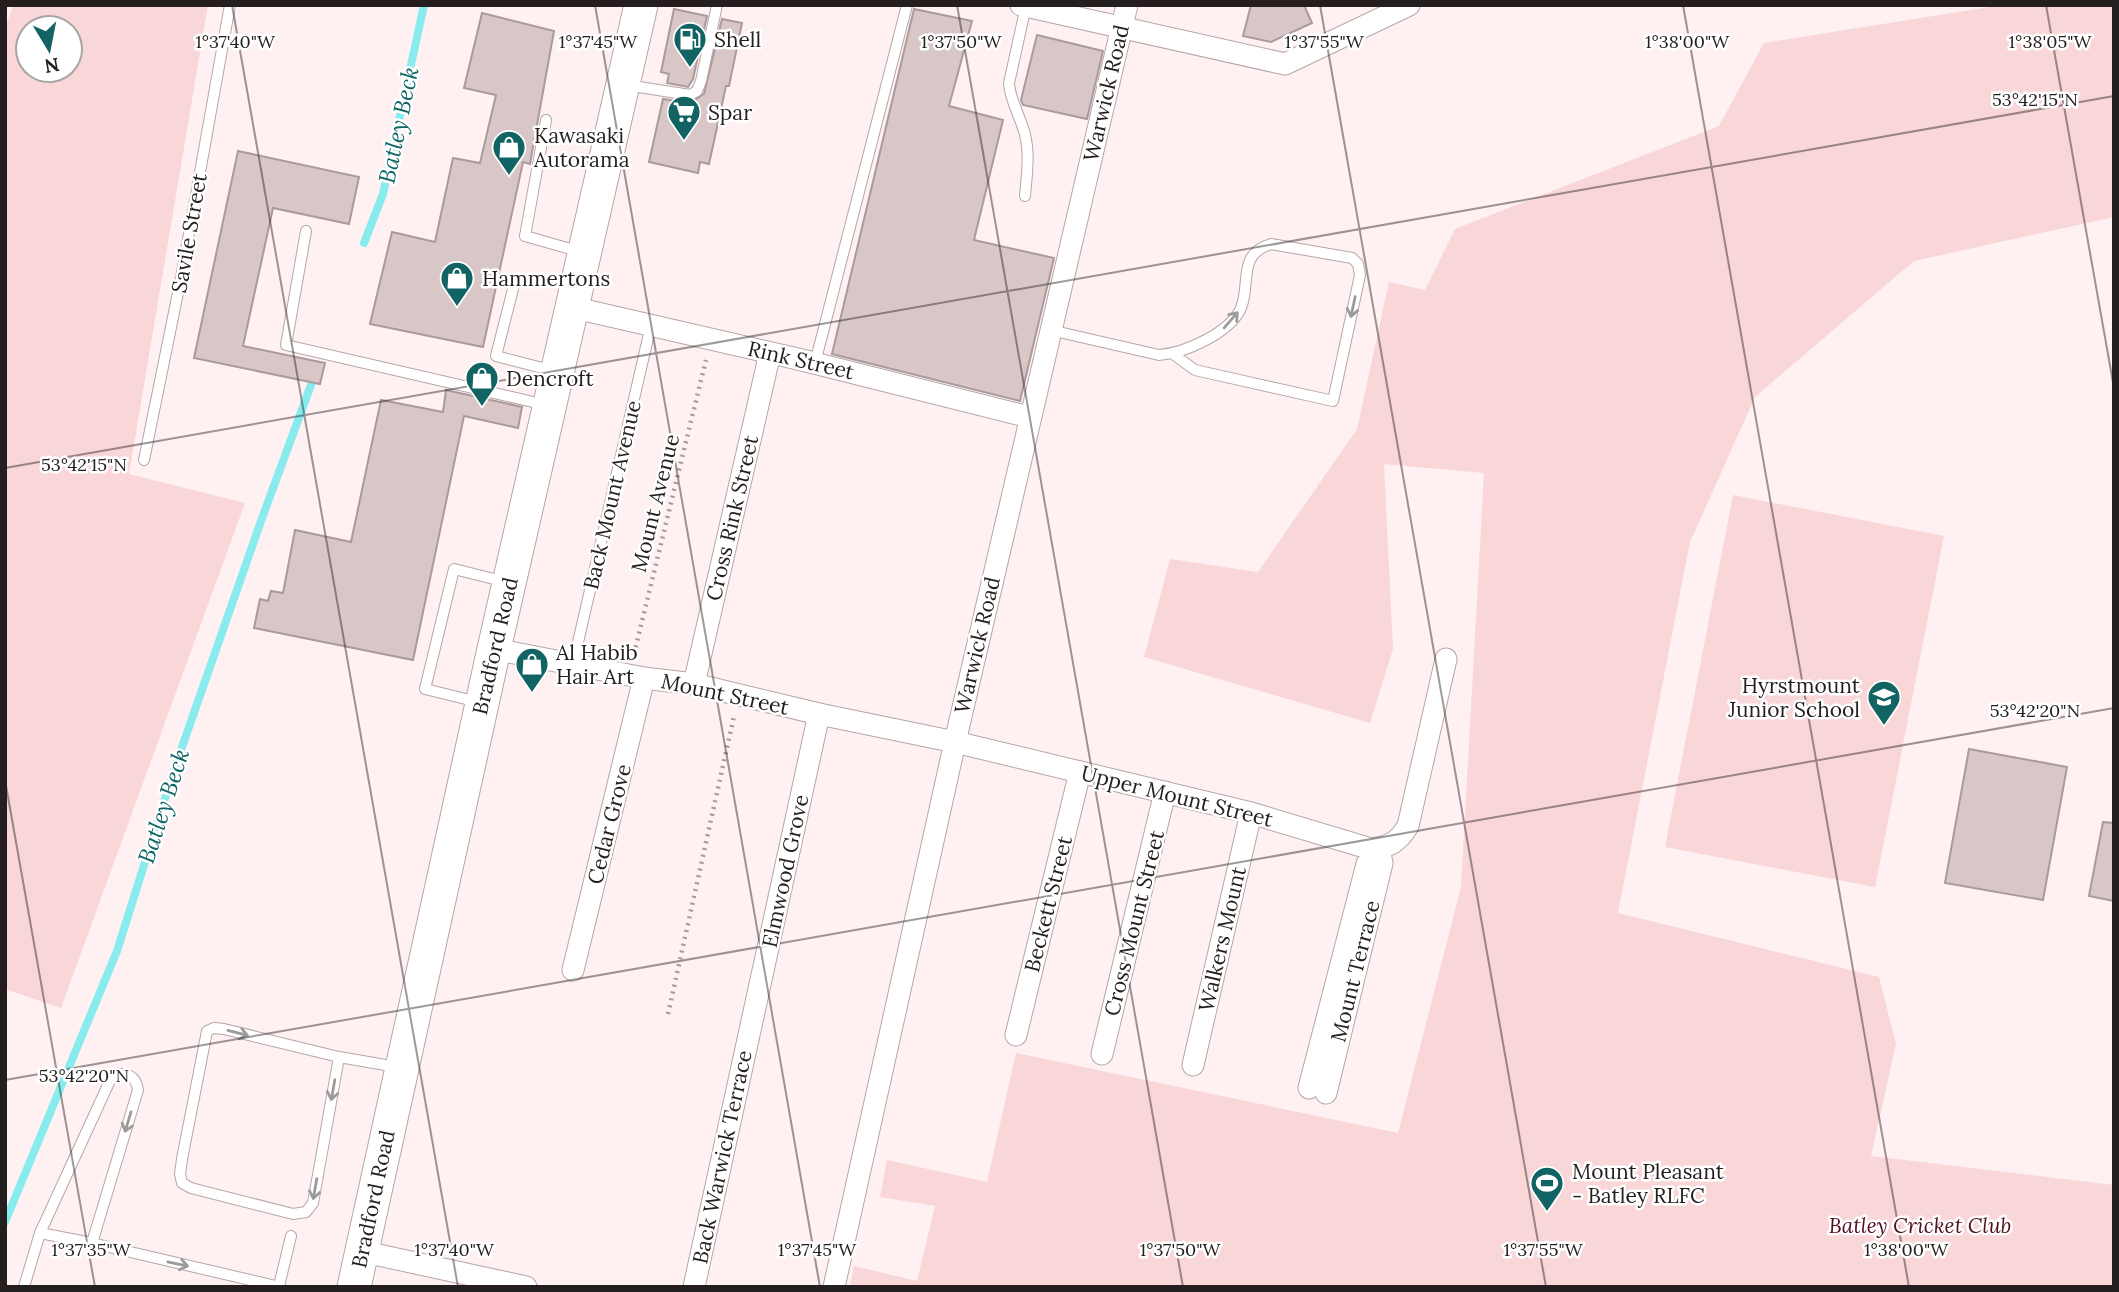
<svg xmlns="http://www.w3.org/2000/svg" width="2119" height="1292" font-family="Lora,serif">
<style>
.green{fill:#f9d6d8;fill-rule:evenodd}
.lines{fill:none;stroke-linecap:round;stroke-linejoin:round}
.stream{stroke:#88ecee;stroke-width:8}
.building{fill:#d9c7c8;stroke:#ab9a9b;stroke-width:2}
.lane-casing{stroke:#b7a6a7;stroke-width:12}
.street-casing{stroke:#b7a6a7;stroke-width:23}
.primary-casing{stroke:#b7a6a7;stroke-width:35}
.path{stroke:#a69a9b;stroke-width:4.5;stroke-dasharray:2 5;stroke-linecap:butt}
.lane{stroke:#fff;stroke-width:10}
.street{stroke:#fff;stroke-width:21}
.primary{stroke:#fff;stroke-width:33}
.oneway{stroke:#9c9a9a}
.ticks{fill:none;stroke:#241e1e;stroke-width:2;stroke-opacity:0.45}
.labels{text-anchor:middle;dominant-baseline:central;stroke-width:5;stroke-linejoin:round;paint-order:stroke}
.poi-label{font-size:21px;fill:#241e1e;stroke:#fff;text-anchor:start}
.street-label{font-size:21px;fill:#241e1e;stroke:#fff}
.park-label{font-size:21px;font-style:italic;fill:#530f1f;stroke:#fff}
.water-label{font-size:23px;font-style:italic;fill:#0e6566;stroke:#fff}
.ticks-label{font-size:18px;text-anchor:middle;fill:#241e1e;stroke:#fff;stroke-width:5;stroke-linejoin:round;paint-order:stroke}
</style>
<rect width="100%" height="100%" fill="#fff0f1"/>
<!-- green -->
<g class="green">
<path d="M13,5H208L129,474L245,503L61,1008L5,989V29ZM70,28V70H28V28Z"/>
<path d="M2002,5H2114V217L1914,261L1755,397L1690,542L1618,913L1879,977L1896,1044L1871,1156L2114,1185V1287H850L854,1266L917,1281L935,1206L880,1197L887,1160L987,1182L1016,1053L1398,1133L1461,887L1484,473L1384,464L1393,649L1370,723L1144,657L1170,559L1258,572L1357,429L1389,282L1425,290L1455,229L1719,126L1764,43Z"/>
<path d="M1733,495L1944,536L1875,887L1665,847Z"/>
</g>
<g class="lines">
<!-- stream -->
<g class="stream">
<path d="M364,243L383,194L424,5"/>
<path d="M5,1222L117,951L174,770L261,521L311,385"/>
</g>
</g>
<!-- building -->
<g class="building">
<path d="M1251,5H1304L1312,23L1271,42L1243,36Z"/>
<path d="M674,9L707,16L693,79L688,87L667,83L669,74L661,72Z"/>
<path d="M914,9L972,21L949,106L1003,120L974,240L1054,258L1020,401L832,354Z"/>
<path d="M482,13L554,31L531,158L530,164L523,162L483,347L370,324L392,232L435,242L453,158L480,163L496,95L464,88Z"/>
<path d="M722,19L742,23L729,86H726L709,164L700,162L698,173L649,162L663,99L690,103L704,94Z"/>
<path d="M1037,35L1103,51L1087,119L1023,105L1021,100Z"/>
<path d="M238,151L359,177L349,224L273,208L243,346L325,363L320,384L194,358Z"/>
<path d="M446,390L522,407L518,428L464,416L413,660L254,628L260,599L268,601L271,591L283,593L295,530L351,542L381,400L443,412Z"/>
<path d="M1969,749L2067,767L2043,900L1945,883Z"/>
<path d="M2103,822L2114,823V901L2089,896Z"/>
</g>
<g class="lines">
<defs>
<g id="lane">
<path d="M626,85L690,95L697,91L701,81L717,5"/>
<path d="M546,120L525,236L581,252"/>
<path d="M1025,196C1027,172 1031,148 1022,125C1017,110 1010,99 1009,83L1026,6"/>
<path d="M306,231L286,345L546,405"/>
<path d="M515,281L496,356L554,371"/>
<path d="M1050,330L1159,355C1185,353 1230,333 1241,308C1251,283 1237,254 1271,244L1352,258L1358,264L1360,275L1333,401L1195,370L1173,354"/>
<path d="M815,363L907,5"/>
<path d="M144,460L181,278L230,5"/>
<path d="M573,664L651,325"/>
<path d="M478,702L425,689L454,569L506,582"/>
<path d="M339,1057L313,1203L306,1212L293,1214L191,1188L182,1183L180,1174L182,1159L207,1031L214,1028L224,1029L339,1057L397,1067"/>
<path d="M40,1233L92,1243L280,1287"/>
<path d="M279,1286L291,1236"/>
<path d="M24,1287L40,1233L113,1074C127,1073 136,1075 138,1090L92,1243"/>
</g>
<g id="street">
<path d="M1021,5L1285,64L1409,5"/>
<path d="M571,307L802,360L1029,417"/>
<path d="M494,649L644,678L694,684L819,714L955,742L1251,813L1371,849C1390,847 1398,842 1408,826L1446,659"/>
<path d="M694,684L770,353"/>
<path d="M573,970L644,678"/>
<path d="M1016,1035L1080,772"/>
<path d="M1102,1054L1165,792"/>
<path d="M1193,1065L1251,813"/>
<path d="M1309,1088L1367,864"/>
<path d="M1326,1093L1382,863L1379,848"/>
<path d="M360,1251L526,1287"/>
<path d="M694,1287L819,714"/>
<path d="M834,1287L955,742L1127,5"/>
</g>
<path id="primary" d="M354,1287L494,649L641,5"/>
</defs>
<!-- lane casing -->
<use href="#lane" class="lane-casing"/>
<!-- street casing -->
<use href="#street" class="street-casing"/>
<!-- primary casing -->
<use href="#primary" class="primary-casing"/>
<!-- path -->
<g class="path">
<path d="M634,654L706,360"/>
<path d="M668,1014L734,716"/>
</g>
<!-- lane -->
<use href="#lane" class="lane"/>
<!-- street -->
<use href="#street" class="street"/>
<!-- primary -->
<use href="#primary" class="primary"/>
</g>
<!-- one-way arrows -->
<defs><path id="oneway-shaft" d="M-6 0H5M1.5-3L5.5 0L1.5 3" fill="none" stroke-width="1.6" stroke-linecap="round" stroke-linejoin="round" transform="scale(1.75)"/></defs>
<g class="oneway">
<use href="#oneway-shaft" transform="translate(1353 307) rotate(102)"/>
<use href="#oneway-shaft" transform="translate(1231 320) rotate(-49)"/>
<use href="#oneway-shaft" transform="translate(238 1033) rotate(14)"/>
<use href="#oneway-shaft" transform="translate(333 1090) rotate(100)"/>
<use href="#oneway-shaft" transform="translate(128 1122) rotate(107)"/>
<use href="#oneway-shaft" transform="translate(315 1189) rotate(100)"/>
<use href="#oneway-shaft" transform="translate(178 1264) rotate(12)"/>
</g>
<!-- ticks -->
<path class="ticks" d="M232,5L458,1287M595,5L820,1287M957,5L1183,1287M1320,5L1546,1287M1683,5L1909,1287M2046,5L2114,388M5,468L2114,96M5,780L95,1287M5,1080L2114,708"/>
<!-- icons -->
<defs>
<symbol id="fuel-pin" viewBox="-11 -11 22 30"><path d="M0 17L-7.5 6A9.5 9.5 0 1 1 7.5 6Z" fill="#126364" stroke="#fff"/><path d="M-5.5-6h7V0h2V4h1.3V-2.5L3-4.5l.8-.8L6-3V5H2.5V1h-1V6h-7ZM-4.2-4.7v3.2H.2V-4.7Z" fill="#fff"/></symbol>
<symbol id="supermarket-pin" viewBox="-11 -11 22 30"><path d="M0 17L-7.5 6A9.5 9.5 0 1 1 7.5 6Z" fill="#126364" stroke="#fff"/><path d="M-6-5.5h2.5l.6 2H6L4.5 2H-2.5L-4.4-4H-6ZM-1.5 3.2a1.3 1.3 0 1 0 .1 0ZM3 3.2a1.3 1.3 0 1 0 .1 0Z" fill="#fff"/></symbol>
<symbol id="shop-pin" viewBox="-11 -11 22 30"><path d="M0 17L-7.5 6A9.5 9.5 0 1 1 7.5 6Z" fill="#126364" stroke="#fff"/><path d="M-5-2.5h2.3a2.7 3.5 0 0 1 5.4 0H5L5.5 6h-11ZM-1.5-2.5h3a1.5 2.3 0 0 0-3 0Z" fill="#fff"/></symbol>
<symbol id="school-pin" viewBox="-11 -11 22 30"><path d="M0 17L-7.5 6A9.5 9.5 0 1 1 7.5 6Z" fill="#126364" stroke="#fff"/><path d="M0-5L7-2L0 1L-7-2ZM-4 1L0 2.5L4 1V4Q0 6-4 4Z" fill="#fff"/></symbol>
<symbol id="stadium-pin" viewBox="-11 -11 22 30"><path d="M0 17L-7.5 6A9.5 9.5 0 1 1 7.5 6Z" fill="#126364" stroke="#fff"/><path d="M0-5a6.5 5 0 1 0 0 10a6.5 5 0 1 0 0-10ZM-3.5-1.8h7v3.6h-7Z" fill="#fff"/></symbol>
</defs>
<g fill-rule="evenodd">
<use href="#fuel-pin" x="671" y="20" width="38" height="52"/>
<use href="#supermarket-pin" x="665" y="93" width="38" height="52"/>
<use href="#shop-pin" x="490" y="128" width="38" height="52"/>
<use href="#shop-pin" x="438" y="259" width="38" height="52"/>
<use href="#shop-pin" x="463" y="359" width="38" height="52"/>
<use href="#shop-pin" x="513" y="645" width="38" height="52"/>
<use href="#school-pin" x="1865" y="678" width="38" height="52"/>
<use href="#stadium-pin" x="1528" y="1164" width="38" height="52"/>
</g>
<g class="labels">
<!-- poi labels -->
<g class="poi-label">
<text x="714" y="39">Shell</text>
<text x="708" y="112">Spar</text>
<text x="534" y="135">Kawasaki<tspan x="534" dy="24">Autorama</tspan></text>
<text x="482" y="278">Hammertons</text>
<text x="506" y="378">Dencroft</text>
<text x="556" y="652">Al Habib<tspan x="556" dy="24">Hair Art</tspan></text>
<text x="1860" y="685" text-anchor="end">Hyrstmount<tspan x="1860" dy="24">Junior School</tspan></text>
<text x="1572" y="1171">Mount Pleasant<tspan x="1572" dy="24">- Batley RLFC</tspan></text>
</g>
<!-- street labels -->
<g class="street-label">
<text transform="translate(1106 93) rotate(-77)">Warwick Road</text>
<text transform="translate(189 233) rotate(-80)">Savile Street</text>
<text transform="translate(801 360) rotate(13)">Rink Street</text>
<text transform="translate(612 495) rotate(-77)">Back Mount Avenue</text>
<text transform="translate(655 503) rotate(-76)">Mount Avenue</text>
<text transform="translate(732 518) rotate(-77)">Cross Rink Street</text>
<text transform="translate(977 645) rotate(-77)">Warwick Road</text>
<text transform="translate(495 646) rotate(-77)">Bradford Road</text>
<text transform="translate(725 694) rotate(12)">Mount Street</text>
<text transform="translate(1177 796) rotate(14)">Upper Mount Street</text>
<text transform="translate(609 824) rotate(-76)">Cedar Grove</text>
<text transform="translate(785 871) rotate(-78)">Elmwood Grove</text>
<text transform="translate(1048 904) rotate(-76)">Beckett Street</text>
<text transform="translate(1134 923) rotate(-76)">Cross Mount Street</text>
<text transform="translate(1222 939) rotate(-77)">Walkers Mount</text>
<text transform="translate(1355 971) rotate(-76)">Mount Terrace</text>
<text transform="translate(722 1157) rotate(-78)">Back Warwick Terrace</text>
<text transform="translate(373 1199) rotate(-78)">Bradford Road</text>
</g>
<!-- park labels -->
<g class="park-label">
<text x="1920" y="1225">Batley Cricket Club</text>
</g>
<!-- water labels -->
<g class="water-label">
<text transform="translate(398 125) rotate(-78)">Batley Beck</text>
<text transform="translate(163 806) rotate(-72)">Batley Beck</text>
</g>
</g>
<g class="ticks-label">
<text x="235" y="48">1°37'40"W</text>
<text x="598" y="48">1°37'45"W</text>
<text x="961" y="48">1°37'50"W</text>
<text x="1324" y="48">1°37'55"W</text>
<text x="1687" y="48">1°38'00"W</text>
<text x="2050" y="48">1°38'05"W</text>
<text x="2035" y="106">53°42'15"N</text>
<text x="84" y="471">53°42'15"N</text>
<text x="2035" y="717">53°42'20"N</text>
<text x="84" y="1082">53°42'20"N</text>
<text x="91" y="1256">1°37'35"W</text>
<text x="454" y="1256">1°37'40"W</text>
<text x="817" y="1256">1°37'45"W</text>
<text x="1180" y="1256">1°37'50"W</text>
<text x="1543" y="1256">1°37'55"W</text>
<text x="1906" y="1256">1°38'00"W</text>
</g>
<!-- border -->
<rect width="2119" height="1292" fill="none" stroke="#241e1e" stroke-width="14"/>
<!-- north arrow -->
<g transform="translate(49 49) rotate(170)"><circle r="33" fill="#ffffff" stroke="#a7a5a5" stroke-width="2"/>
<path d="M0-5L12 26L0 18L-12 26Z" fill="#126364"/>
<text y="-10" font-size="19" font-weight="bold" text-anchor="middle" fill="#241e1e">N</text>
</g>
</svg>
